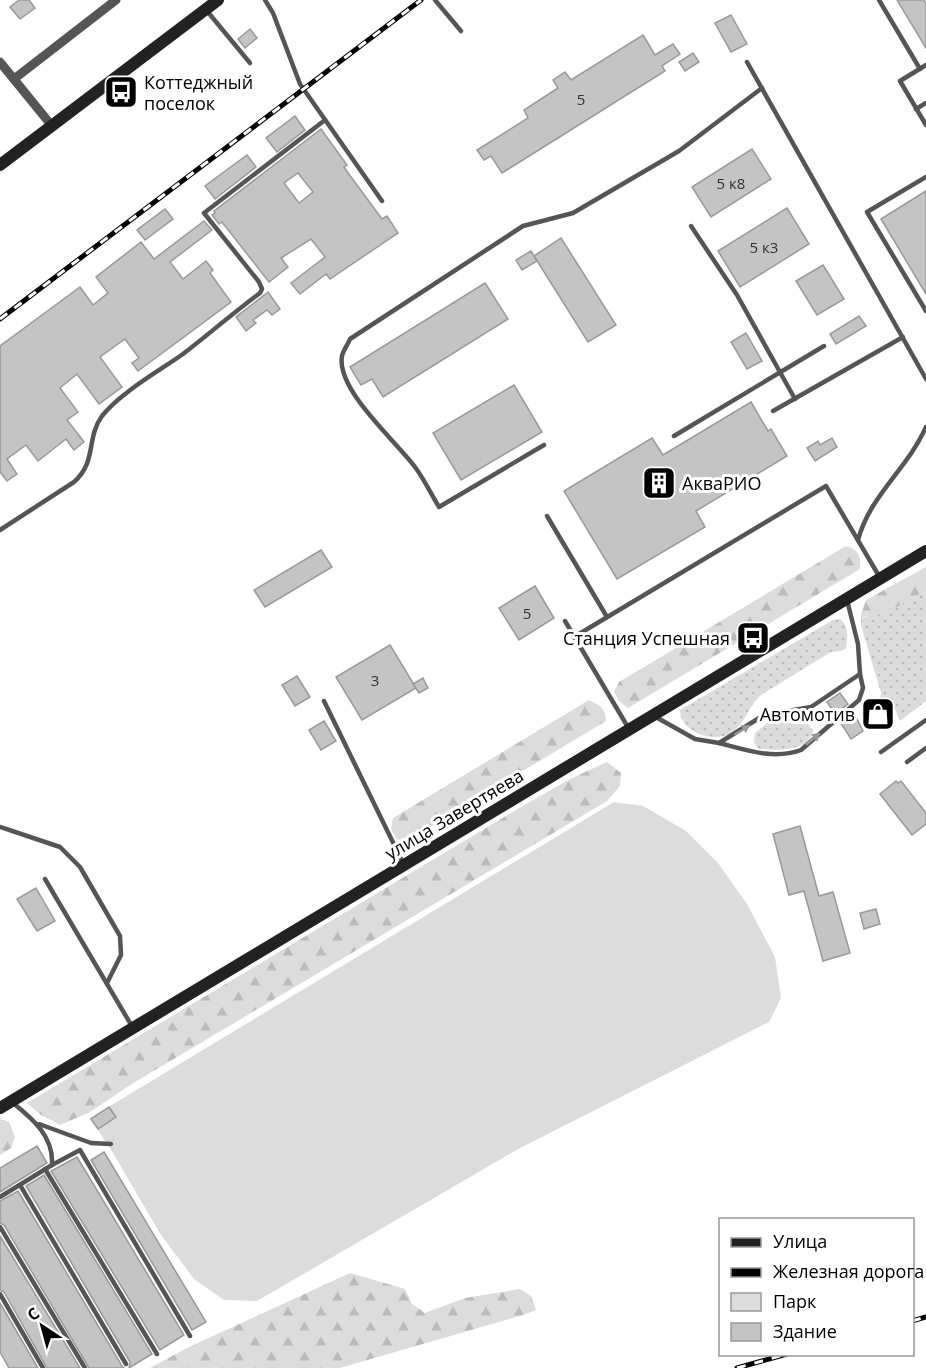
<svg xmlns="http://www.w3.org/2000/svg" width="926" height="1368" font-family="'Open Sans',sans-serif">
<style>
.grass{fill:url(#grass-dots)}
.forest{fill:url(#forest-firs)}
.green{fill:#dcdcdc}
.building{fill:#c4c4c4;stroke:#999;stroke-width:1.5;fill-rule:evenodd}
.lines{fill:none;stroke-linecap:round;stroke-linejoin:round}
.lane{stroke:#555;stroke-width:4.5}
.street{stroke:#555;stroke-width:9}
.secondary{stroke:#222;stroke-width:12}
.rail-casing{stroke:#000;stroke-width:5}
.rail{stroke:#fff;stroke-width:3;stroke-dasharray:9;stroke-linecap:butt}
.oneway{fill:#999}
.labels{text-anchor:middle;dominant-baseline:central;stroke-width:6;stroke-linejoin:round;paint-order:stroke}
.number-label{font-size:15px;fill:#313131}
.poi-label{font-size:18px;fill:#000;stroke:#fff;text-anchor:start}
.street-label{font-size:18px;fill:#000;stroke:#fff}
</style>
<defs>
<pattern id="grass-dots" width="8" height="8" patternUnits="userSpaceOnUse" patternTransform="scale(1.5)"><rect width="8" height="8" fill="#dcdcdc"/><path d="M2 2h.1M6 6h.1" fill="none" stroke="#bbb" stroke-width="1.8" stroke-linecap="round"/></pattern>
<pattern id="forest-firs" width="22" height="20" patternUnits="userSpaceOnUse" patternTransform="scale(1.5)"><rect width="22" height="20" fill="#dcdcdc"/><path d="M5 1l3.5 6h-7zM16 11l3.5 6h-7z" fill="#bbb"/></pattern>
</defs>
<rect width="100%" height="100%" fill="#fff"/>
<!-- grass -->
<g class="grass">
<path d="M926,592V701L900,721L892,703L879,705L881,693L861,625V615L866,617Z"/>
<path d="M840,619C849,626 848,637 846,648L841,651L831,652C813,663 796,673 779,684C773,688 764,692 759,697C747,708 744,728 727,735C710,742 680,731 680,710L833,620Z"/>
<path d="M776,722L808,724L813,730C810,753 775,750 759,749L754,743L755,733L767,723Z"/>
</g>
<!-- forest -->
<g class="forest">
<path d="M846,546C859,550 861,556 860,569L628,708L619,701L614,692L619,682Z"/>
<path d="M926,567V592C908,597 880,623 861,615L866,600Z"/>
<path d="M589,700C599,705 606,708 606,721L406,841L397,839L391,829L393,818Z"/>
<path d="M607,762L621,773L620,786L607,801L130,1085L90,1112L60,1125L41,1115L27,1103L521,807L570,779Z"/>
<path d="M0,1119L9,1122L15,1137L11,1148L0,1155Z"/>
<path d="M350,1273L405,1289L412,1304L425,1313L465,1298L520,1289L531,1296L536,1310L523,1315L340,1368H150L187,1348Z"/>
</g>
<!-- green -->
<path class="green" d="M614,802L643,806L686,831L718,863L747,904L775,957L781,998L769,1022L520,1148L257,1301L224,1300L194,1279L161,1235L113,1153L90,1118Z"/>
<!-- building -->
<g class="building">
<path d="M19,0H29L35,8L20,19L10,7Z"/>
<path d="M897,0H924L926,4V48Z"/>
<path d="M731,15L747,44L731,52L715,23Z"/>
<path d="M250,29L257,38L245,48L238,39Z"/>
<path d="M643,35L655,55L673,44L680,54L662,66L665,71L502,173L491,156L484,160L477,150L528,118L524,110L558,88L553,80L565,72L571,80Z"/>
<path d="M693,53L699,62L685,71L679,62Z"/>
<path d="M295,116L305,130L277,152L266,138Z"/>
<path d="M321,129L347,165L344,167L351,177L382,219L387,216L398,233L330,279L326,274L300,294L291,283L325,257L311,239L281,258L288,267L269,282L222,222L219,224L212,215L215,213L214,211ZM298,173L313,192L299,203L284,183Z"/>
<path d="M752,149L771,179L711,217L692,187Z"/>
<path d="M247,155L256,167L215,199L205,186Z"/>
<path d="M926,191V294L881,219Z"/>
<path d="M787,208L809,244L740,287L718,251Z"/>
<path d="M165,209L173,219L145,240L137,230Z"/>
<path d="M204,221L212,230L170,262L183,279L206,261L213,270L210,273L231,302L138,371L132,363L139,358L125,339L100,357L122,387L99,404L77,374L60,388L78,412L67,420L84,442L74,450L66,439L38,461L26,445L7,459L17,474L7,481L0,472V346L80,287L93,305L108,293L96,277L141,242L154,259Z"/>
<path d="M561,238L616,325L588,342L534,256Z"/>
<path d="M531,251L537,261L522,270L516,260Z"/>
<path d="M823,265L844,299L817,315L796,281Z"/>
<path d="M485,283L508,319L383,397L372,379L361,385L350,367Z"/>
<path d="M268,292L280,309L272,315L267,310L253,320L256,323L246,331L236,317Z"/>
<path d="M859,316L866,326L836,344L830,334Z"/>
<path d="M746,333L762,361L747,369L731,342Z"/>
<path d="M514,385L542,432L461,480L433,433Z"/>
<path d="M751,402L768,431L771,429L787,456L696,511L705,527L617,579L564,491L652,438L663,455Z"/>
<path d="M832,438L837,447L815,461L807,448L818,441L820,445Z"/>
<path d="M321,550L332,567L265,607L254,590Z"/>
<path d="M535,586L554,618L519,640L499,608Z"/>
<path d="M390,645L416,688L362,720L336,677Z"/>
<path d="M297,676L310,697L295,706L282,685Z"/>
<path d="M423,678L428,688L419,693L413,684Z"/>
<path d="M840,693L848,704L835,714L827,702Z"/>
<path d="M853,711L863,731L851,739L840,722Z"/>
<path d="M324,721L336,741L321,750L309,730Z"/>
<path d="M896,781L898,783L901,781L926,813V824L912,835L880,794Z"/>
<path d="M800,826L819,896L833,892L850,953L823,961L804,891L789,895L773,834Z"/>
<path d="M36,888L55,921L37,931L17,899Z"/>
<path d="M876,909L880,924L864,929L860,913Z"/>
<path d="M109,1107L116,1117L98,1129L91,1119Z"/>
<path d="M37,1146L47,1163L0,1192V1168Z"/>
<path d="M104,1152L206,1322L192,1330L91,1160Z"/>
<path d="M77,1157L184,1335L160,1350L51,1171Z"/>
<path d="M44,1175L152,1354L129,1368L130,1362L26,1186Z"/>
<path d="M18,1191L122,1366L124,1368H89L4,1225L0,1223V1201Z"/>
<path d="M0,1236L80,1368H47L4,1292L0,1290Z"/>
<path d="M0,1303L38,1368H9L0,1352Z"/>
</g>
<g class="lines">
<!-- lane -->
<g class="lane">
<path d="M265,0L273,13L300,84L382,201"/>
<path d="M435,0L461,31"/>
<path d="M879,0L920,69"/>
<path d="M207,11L250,63"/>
<path d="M747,62L926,379"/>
<path d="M926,65L900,81L926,125"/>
<path d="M916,109L926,103"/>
<path d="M926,177L867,212L926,311"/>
<path d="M691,226L737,295L795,399"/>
<path d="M773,411L903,337"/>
<path d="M674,436L824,346"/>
<path d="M544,445L439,507C431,494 424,479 415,467C396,441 336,390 342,356C343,351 348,344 350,339L523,226L573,213L679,151L762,88"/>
<path d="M547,516L607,617"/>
<path d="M0,530L74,482C97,462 86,438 102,416C120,393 159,371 183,354C209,334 233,313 260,293L262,289L259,282L204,213L325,120"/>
<path d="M858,540C870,495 908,468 926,427"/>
<path d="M565,621L629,729"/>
<path d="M574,637L826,486L879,576"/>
<path d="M324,701L403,863"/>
<path d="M654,716L695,739L719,743L764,715L811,707L860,674L858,644L847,600"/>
<path d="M719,743C746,750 774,760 801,750L859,700L863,688L860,674"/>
<path d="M881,752L926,720"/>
<path d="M907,762L926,748"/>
<path d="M0,827L60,847L80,867L120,936L121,955L107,983"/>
<path d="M45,879L133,1028"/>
<path d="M39,1124L91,1143L111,1144"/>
<path d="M52,1165L80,1150L190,1336"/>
<path d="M45,1169L157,1354"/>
<path d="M20,1185L126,1364"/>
<path d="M0,1197L52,1165C54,1137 33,1119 13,1103"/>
<path d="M0,1227L85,1368"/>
<path d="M0,1294L43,1368"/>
</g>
<!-- street -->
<g class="street">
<path d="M0,62L52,126"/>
<path d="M14,79L116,0"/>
</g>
<!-- secondary -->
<g class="secondary">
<path d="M0,165L218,0"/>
<path d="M0,1108L926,551"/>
</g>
<defs>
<g id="rail">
<path d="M0,319L421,0"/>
<path d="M912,1321L926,1317"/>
<path d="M737,1368L787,1354"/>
</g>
</defs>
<!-- rail casing -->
<use href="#rail" class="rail-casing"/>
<!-- rail -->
<use href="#rail" class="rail"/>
</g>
<!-- one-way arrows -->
<defs><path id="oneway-solid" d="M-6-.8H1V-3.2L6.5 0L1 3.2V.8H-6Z" transform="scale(1.5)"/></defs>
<g class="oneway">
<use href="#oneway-solid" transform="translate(742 730) rotate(-33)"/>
<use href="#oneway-solid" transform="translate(813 739) rotate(-40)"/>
</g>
<!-- icons -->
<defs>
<symbol id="bus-square" viewBox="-11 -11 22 22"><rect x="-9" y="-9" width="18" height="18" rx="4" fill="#000" stroke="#fff"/><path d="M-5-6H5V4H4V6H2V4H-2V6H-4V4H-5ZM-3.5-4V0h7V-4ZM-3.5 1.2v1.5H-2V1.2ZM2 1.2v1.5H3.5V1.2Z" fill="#fff"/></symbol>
<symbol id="building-square" viewBox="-11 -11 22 22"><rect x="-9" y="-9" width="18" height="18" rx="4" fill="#000" stroke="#fff"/><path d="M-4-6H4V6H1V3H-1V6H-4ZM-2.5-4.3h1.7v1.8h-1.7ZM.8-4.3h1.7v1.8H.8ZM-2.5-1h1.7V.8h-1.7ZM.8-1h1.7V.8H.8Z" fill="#fff"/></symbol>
<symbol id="shop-square" viewBox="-11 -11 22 22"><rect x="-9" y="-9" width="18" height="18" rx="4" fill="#000" stroke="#fff"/><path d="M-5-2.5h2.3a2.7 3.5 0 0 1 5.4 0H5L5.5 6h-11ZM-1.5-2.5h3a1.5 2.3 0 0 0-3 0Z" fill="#fff"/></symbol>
</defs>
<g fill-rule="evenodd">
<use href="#bus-square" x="102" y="73" width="38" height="38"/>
<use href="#building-square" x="640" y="464" width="38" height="38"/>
<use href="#bus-square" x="734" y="619" width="38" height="38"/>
<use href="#shop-square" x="859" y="695" width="38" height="38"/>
</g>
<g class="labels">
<!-- number labels -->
<g class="number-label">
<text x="581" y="99">5</text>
<text x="731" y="183">5 к8</text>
<text x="764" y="247">5 к3</text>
<text x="527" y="613">5</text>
<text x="375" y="680">3</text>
</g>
<!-- poi labels -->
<g class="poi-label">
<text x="144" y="82">Коттеджный<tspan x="144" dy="21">поселок</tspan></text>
<text x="682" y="483">АкваРИО</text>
<text x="730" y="638" text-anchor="end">Станция Успешная</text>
<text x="855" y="714" text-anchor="end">Автомотив</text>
</g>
<!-- street labels -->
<g class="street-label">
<text transform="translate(454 814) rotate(-31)">улица Завертяева</text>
</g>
</g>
<!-- legend -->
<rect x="719" y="1218" width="195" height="138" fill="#ffffff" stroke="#999999" stroke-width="1.5"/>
<rect x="731" y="1238" width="30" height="9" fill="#222222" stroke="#999999" stroke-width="1.5"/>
<text x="773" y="1248" font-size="18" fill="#000000">Улица</text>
<rect x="731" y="1268" width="30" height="9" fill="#000000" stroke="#999999" stroke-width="1.5"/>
<text x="773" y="1278" font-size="18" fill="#000000">Железная дорога</text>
<rect x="731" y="1293" width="30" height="18" fill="#dcdcdc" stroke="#999999" stroke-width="1.5"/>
<text x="773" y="1308" font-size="18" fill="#000000">Парк</text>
<rect x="731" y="1323" width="30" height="18" fill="#c4c4c4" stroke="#999999" stroke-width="1.5"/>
<text x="773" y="1338" font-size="18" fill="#000000">Здание</text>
<!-- north arrow -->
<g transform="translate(42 1326) rotate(324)" stroke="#ffffff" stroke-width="4.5" paint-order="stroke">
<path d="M0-4.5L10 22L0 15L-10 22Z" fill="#000000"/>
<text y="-9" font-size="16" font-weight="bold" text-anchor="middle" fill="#000000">С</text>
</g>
</svg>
